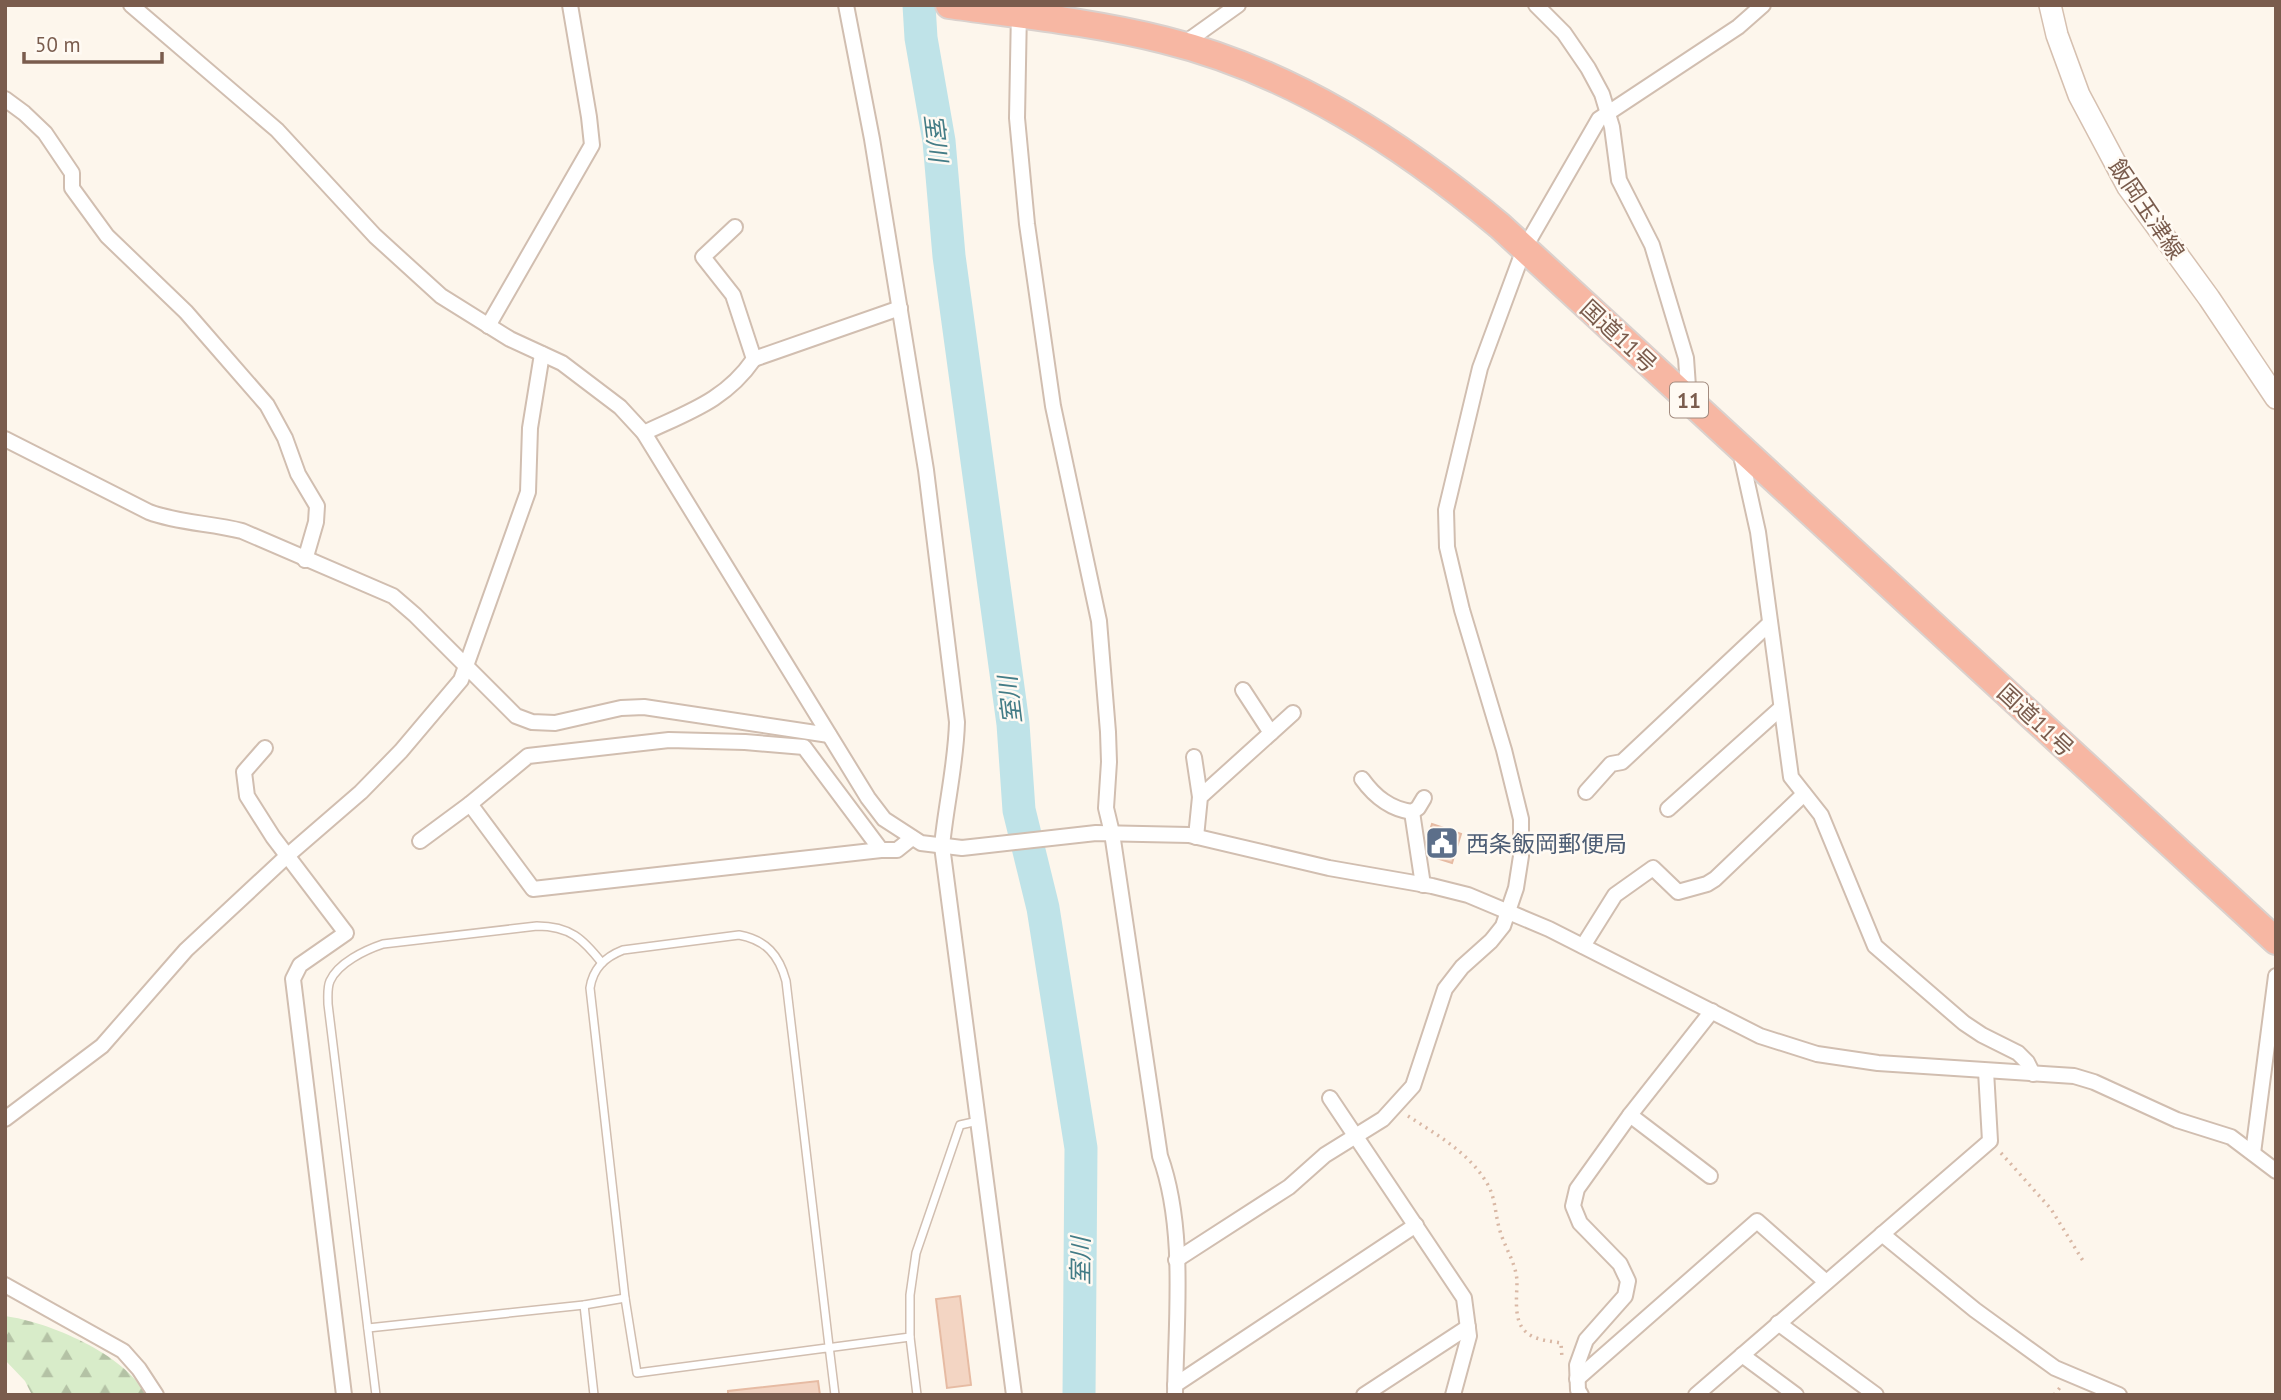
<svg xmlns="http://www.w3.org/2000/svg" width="2281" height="1400" font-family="'PT Sans','Noto Sans JP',sans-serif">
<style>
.forest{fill:url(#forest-firs)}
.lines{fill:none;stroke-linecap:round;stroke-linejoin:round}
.river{stroke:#bfe3e8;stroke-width:33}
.building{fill:#f3d5c3;stroke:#e6bba3;stroke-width:2}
.lane-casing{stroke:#d1beb0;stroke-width:10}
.street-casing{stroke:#d1beb0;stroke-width:18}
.secondary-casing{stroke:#d6c0b0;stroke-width:24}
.highway-casing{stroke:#dad1cd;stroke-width:30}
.path{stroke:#d9b8a5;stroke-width:3.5;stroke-dasharray:2 5;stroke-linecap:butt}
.lane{stroke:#fff;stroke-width:7}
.street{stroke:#fff;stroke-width:14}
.secondary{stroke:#fff;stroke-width:21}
.highway{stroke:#f7b7a3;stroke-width:26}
.labels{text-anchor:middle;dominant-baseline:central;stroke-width:5;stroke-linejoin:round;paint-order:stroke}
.shield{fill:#fffaf3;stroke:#a28b7f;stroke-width:2}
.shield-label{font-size:21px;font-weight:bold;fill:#7a5c4d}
.street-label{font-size:23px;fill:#7a5c4d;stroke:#fffaf3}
.service-label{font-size:23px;fill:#4e5e75;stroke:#fffaf3;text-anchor:start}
.water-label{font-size:24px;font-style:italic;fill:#437c86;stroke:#fffaf3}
</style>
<defs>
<pattern id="forest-firs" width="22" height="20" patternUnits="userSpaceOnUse" patternTransform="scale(1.75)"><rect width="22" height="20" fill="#d8ecc9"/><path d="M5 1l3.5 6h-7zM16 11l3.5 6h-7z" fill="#b4c2a5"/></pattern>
</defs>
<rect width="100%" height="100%" fill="#fdf6ec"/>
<!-- forest -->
<path class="forest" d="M5,1316C49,1322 125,1354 146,1395H32L25,1381L5,1360Z"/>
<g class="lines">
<!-- river -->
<path class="river" d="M919,5L921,38L939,141L949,256L1013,724L1019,810L1043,908L1081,1148L1079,1395"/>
</g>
<!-- building -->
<g class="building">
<path d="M1432,824L1461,834L1452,863L1427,855L1428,850L1424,849Z"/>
<path d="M960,1296L971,1385L947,1388L936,1299Z"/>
<path d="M818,1381L820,1395H728V1391Z"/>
</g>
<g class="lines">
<defs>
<g id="lane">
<path d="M584,1305L594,1395"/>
<path d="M368,1328L584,1305L625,1298"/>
<path d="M910,1337L917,1395"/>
<path d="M376,1395L328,1004C328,996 327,988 330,981C338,963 365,950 383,944L537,926C570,926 583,939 602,963"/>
<path d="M835,1395L829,1346L786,981C779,955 766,940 739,935L623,950C605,957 593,968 590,988L625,1298L637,1373L910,1337V1295L916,1253L960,1125L978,1121"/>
</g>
<g id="street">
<path d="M131,5L277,130L375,236L441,296L510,339L562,363L620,407L644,433L868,798L884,819L921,843L962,848L1096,833L1189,835L1329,868L1432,886L1468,895L1549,929L1760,1036L1817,1054L1878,1063L2074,1076L2094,1082L2177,1120L2231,1137L2276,1171"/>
<path d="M846,5L872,139L926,470L957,722C956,764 946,804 942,846L1014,1395"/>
<path d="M1536,5L1564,33L1588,68L1602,94L1612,127L1619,180L1652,245L1686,358L1689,401"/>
<path d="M1019,10L1017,118L1027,224L1053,406L1099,621L1108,732L1109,762L1106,808L1112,833L1160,1156C1186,1228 1176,1318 1175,1395"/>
<path d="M1182,45L1238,5"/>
<path d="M5,99L24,113L45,133L72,173V188L107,236L186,312L267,405L285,438L298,474L317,506L316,522L305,560"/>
<path d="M488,326L592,145L589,117L570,5"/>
<path d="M754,359L900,308"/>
<path d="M644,433C688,412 725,401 754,359L733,295L703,257L735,227"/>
<path d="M5,439L149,512C178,523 211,523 242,531L393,596L415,615L516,716L532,722L555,723L621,708L644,707L829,735"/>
<path d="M1740,451L1758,532L1791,777L1821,815L1875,946L1964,1023L1982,1035L2018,1053L2027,1062L2033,1074"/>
<path d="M1243,690L1271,733"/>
<path d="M265,748L244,772L247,796L273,837L346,933L300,965L293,979L344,1395"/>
<path d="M1194,757L1200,797"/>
<path d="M1362,779C1375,797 1390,809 1412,812L1418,808L1424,798"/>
<path d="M1586,792L1611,764L1622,762L1770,623"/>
<path d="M470,804L533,889L881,850H897L912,838"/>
<path d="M1668,809L1781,708"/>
<path d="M1412,812L1423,885"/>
<path d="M1196,837L1200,797L1293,713"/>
<path d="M420,841L470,804L528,756L669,740L745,742L804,747L881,850"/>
<path d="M1583,946L1615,895L1653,868L1678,892L1707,884L1715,879L1804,794"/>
<path d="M1330,1098L1464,1298L1469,1336L1453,1395"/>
<path d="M1630,1115L1710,1176"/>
<path d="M5,1119L102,1046L186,950L287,856L361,792L401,751L461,680L528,492L530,428L542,354"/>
<path d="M2253,1153L2276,976"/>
<path d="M1882,1234L1975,1310L2055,1368L2119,1395"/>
<path d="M1176,1260L1289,1187L1325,1155L1383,1119L1413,1086L1445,989L1462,967L1491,941L1503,926L1516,888L1521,856V819L1504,750L1462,610L1447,547L1446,510L1480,368L1524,249L1599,119L1738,27L1763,5"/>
<path d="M5,1285L123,1351L139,1369L156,1395"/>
<path d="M1778,1323L1876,1395"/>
<path d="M1742,1355L1796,1395"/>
<path d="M1577,1379L1757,1221L1826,1282"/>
<path d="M1175,1385L1416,1225"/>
<path d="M1364,1395L1468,1327"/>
<path d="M1581,1395L1578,1390L1577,1365L1586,1340L1625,1296L1628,1281L1620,1264L1580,1223L1573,1206L1577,1189L1630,1115L1712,1011"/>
<path d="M1696,1395L1990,1141L1986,1071"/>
</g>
<path id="secondary" d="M2050,5L2057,35L2079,95L2128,187L2209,298L2276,398"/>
<path id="highway" d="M949,5C1021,15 1093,22 1164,40C1290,71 1401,143 1500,226L2276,941"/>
</defs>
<!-- lane casing -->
<use href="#lane" class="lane-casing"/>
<!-- street casing -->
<use href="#street" class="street-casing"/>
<!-- secondary casing -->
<use href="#secondary" class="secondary-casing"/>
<!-- highway casing -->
<use href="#highway" class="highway-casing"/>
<!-- path -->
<g class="path">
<path d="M1408,1116C1437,1135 1470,1153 1488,1185C1496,1200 1495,1215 1500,1231C1505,1248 1516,1263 1517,1281C1517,1297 1513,1321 1526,1332C1534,1340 1550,1341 1561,1343L1562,1358"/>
<path d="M2001,1153L2051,1209L2085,1264"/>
<path d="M2054,1395L2062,1385"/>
</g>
<!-- lane -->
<use href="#lane" class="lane"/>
<!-- street -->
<use href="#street" class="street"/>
<!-- secondary -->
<use href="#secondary" class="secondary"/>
<!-- highway -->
<use href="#highway" class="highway"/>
</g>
<!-- icons -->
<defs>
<symbol id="civic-square" viewBox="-11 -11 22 22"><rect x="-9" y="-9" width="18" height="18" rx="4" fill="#5c6f8a" stroke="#fffaf3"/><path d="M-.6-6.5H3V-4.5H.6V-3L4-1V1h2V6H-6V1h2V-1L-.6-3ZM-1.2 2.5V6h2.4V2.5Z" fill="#fff"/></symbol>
</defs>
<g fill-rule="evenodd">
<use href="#civic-square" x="1423" y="824" width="38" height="38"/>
</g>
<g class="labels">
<!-- shield labels -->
<rect class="shield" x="1670" y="382.5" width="38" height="35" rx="5"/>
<g class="shield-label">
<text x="1689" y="400">11</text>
</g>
<!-- street labels -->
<g class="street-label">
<text transform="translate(2147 209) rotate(56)">飯岡玉津線</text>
<text transform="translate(1619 336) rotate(43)">国道11号</text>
<text transform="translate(2036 720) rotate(43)">国道11号</text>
</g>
<!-- service labels -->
<g class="service-label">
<text x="1466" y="843">西条飯岡郵便局</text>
</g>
<!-- water labels -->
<g class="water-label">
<text transform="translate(936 138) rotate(83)">室川</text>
<text transform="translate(1010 700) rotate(-97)">室川</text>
<text transform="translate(1080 1261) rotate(-90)">室川</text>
</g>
</g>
<!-- border -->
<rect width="2281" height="1400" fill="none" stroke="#7a5c4d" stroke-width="14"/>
<!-- scale -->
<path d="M24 52v10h138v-10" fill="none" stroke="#7a5c4d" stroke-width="3.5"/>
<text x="35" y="52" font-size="21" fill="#7a5c4d" stroke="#fffaf3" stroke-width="5" paint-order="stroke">50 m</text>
</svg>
